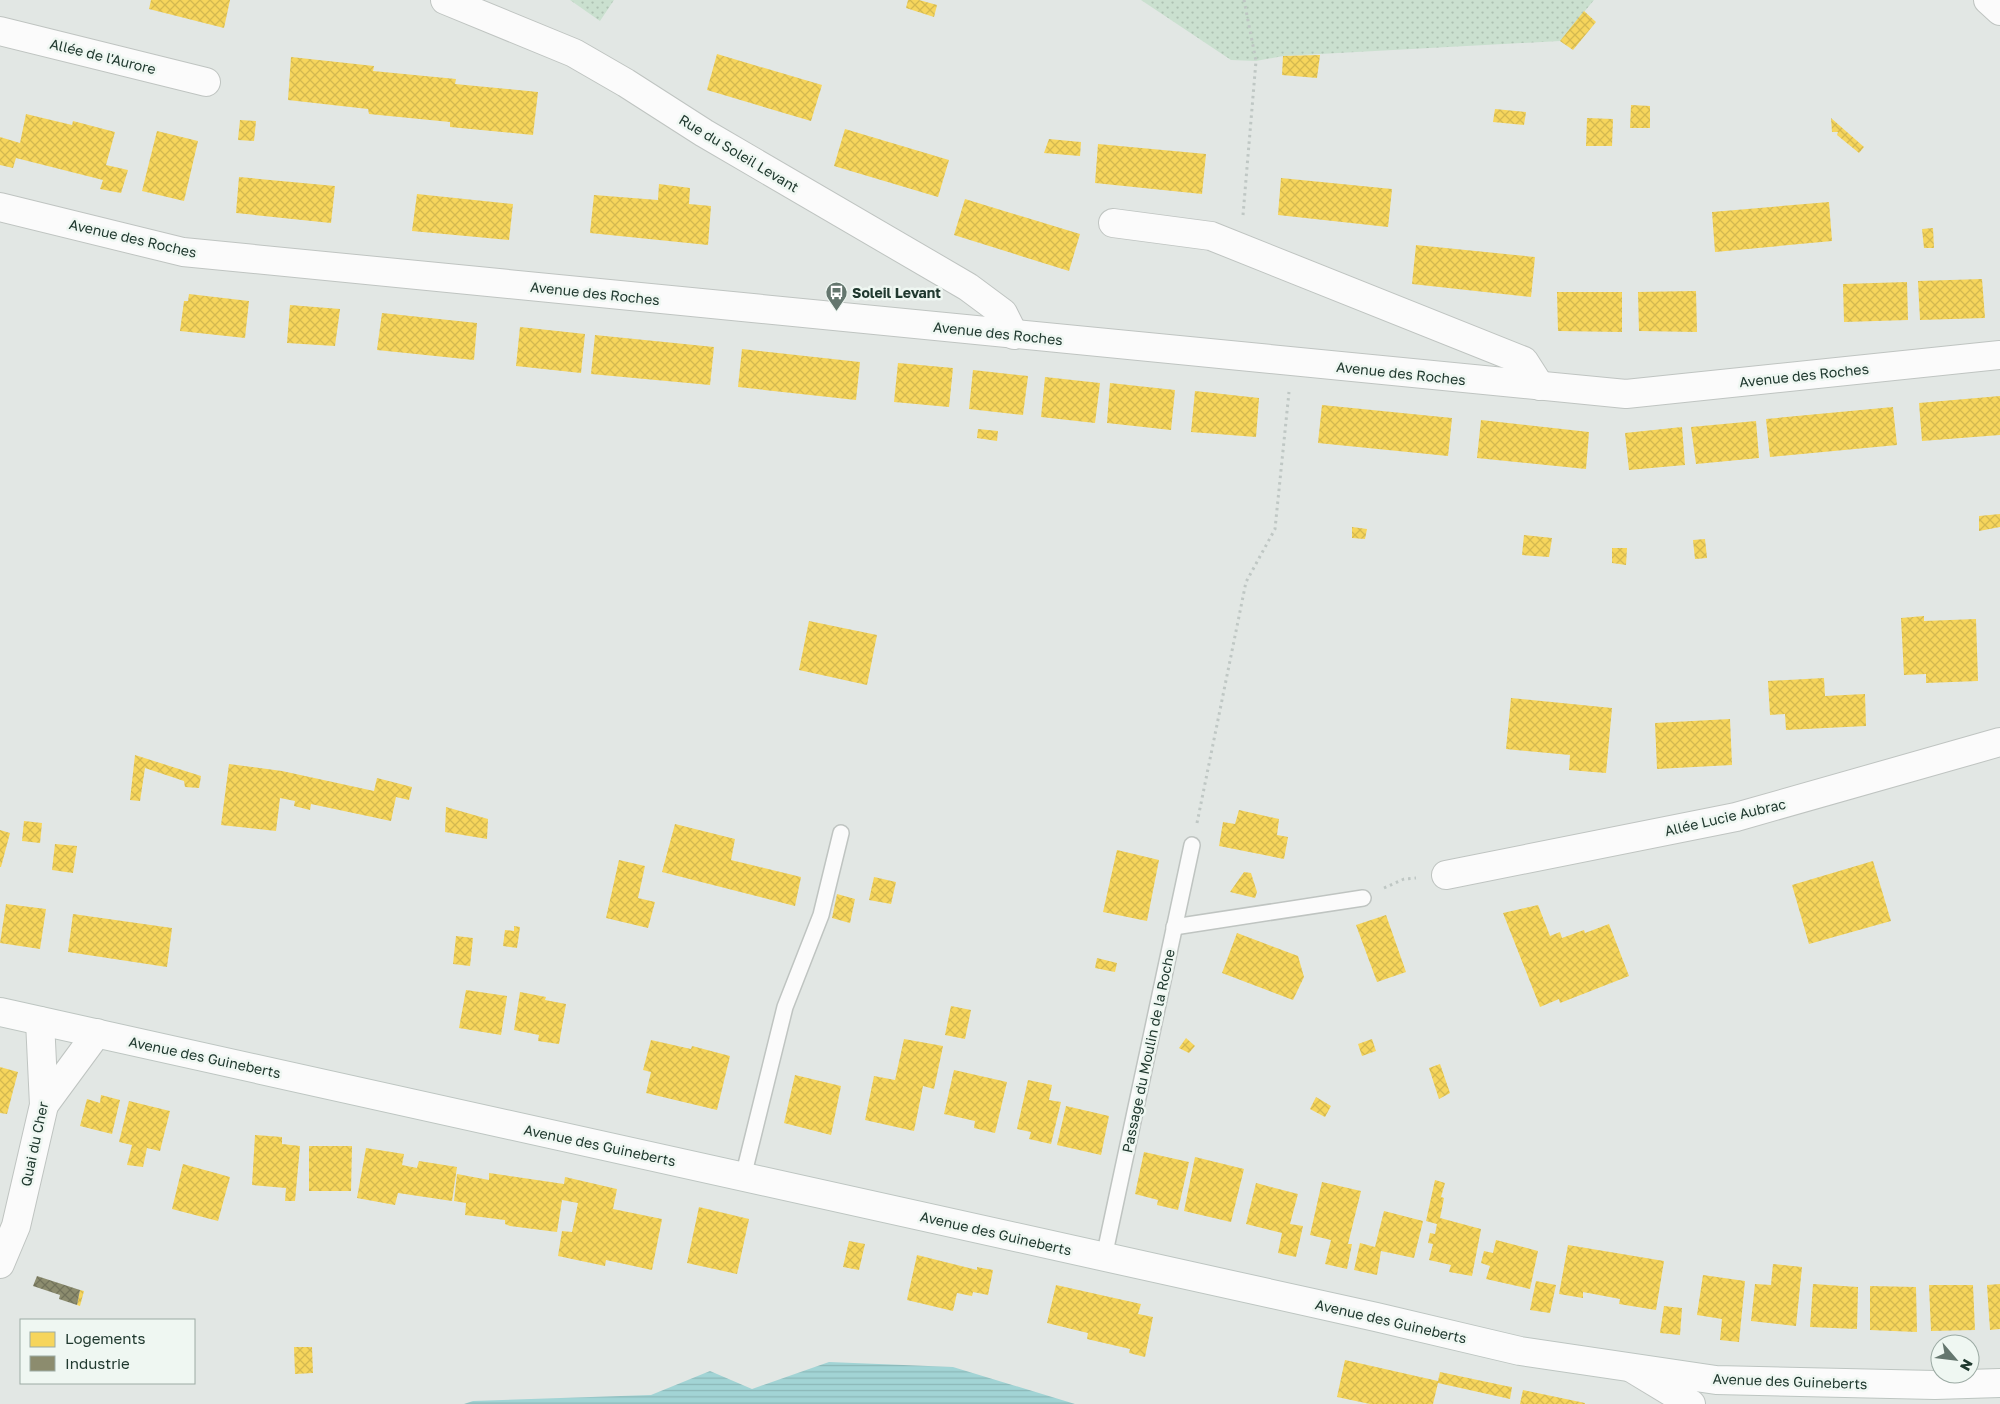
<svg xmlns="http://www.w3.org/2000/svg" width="2000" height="1404" font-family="'Golos Text',sans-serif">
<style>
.grass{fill:url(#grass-dots)}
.water{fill:url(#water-rules)}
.homes{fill:url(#homes-cross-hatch)}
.industry{fill:url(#industry-cross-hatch)}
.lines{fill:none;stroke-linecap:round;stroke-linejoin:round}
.lane-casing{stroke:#bfc4c1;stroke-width:18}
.street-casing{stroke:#bfc4c1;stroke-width:30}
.secondary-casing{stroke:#bdc5c1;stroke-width:30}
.path{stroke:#bfc7c4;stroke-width:3;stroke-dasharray:2.5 4;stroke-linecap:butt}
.lane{stroke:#fbfbfb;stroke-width:15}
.street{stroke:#fbfbfb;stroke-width:28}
.secondary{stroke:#fbfbfb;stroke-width:28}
.labels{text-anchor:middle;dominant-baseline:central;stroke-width:5;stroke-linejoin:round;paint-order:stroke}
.street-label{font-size:14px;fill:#20392f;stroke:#eff7f2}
.poi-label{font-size:14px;font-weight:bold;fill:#20392f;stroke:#eff7f2;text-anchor:start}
</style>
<defs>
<pattern id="grass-dots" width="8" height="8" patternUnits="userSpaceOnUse" patternTransform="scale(1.25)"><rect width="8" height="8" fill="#cae0cf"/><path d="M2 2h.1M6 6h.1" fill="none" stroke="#adc1b2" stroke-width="1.8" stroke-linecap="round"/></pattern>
<pattern id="water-rules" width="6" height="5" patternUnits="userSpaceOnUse" patternTransform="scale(1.25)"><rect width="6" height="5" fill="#a2d4d5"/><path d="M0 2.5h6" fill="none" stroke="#8bb7b7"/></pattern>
<pattern id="homes-cross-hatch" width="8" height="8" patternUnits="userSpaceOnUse" patternTransform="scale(1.25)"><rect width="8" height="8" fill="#f6d55c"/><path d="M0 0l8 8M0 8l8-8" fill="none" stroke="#d3b850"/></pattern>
<pattern id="industry-cross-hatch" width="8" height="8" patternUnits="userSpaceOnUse" patternTransform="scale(1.25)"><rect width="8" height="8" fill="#8c8c6e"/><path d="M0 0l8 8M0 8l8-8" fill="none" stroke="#72735b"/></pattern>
</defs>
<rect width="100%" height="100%" fill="#e2e7e4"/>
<!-- grass -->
<g class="grass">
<path d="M570,0H614L600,21Z"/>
<path d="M1141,0H1594L1560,41L1283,56L1256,61L1231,60Z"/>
</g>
<!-- water -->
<path class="water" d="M829,1362L953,1367L1075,1404H464L473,1401L651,1395L710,1371L752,1389Z"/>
<!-- homes -->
<g class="homes">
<path d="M151,0H230L224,28L149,9Z"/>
<path d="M908,0H919L937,5L934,17L906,8Z"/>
<path d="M1584,11L1596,22L1573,50L1560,41Z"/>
<path d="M717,54L822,85L811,121L707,90Z"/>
<path d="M1320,55L1317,78L1282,75L1283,56Z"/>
<path d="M291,57L374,66L373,71L456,79L455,84L538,92L533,135L450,127V122L369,114L368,109L288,100Z"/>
<path d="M1631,105L1650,106V128H1630Z"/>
<path d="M1495,109L1526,112L1524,125L1493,122Z"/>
<path d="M26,114L72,125L73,121L115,132L106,165L128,170L121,193L100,189L103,180L16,158L13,168L0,165V137L20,143Z"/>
<path d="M1587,118L1613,119L1612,146H1586Z"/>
<path d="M1831,118L1864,147L1859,153L1837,135L1838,132H1832Z"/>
<path d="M240,120L256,121L254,141L238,140Z"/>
<path d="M845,129L949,160L938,197L834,166Z"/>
<path d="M157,131L198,141L184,201L142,191Z"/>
<path d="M1049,139L1081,142L1080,156L1044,153Z"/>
<path d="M1098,144L1206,154L1202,194L1095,183Z"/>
<path d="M239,177L335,186L331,223L236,213Z"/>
<path d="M1281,178L1392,189L1388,227L1278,215Z"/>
<path d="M659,184L690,188L689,204L711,206L708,245L590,233L594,195L658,200Z"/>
<path d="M417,194L513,204L509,240L412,231Z"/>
<path d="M965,199L1080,234L1069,271L954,235Z"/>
<path d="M1829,202L1832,241L1715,252L1712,212Z"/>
<path d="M1933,228L1934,248H1924L1922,229Z"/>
<path d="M1416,245L1535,257L1531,297L1412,284Z"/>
<path d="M1982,279L1985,318L1920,320L1918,281Z"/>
<path d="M1907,282L1908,320L1844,322L1843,284Z"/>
<path d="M1696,291L1697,332L1639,331L1638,292Z"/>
<path d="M1557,292H1622V332L1558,331Z"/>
<path d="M189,294L249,301L245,338L180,331L184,301H188Z"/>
<path d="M290,305L340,309L335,346L287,343Z"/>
<path d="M382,313L477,323L474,360L377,350Z"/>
<path d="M520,327L585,334L581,373L516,366Z"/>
<path d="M595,335L714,347L710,385L591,374Z"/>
<path d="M742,349L860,362L856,400L738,387Z"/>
<path d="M898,363L953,368L949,407L894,402Z"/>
<path d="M973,370L1028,376L1023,415L969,409Z"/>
<path d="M1045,377L1100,383L1095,423L1041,417Z"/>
<path d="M1110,383L1175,390L1171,430L1107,423Z"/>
<path d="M1195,391L1259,398L1256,437L1191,432Z"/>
<path d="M2000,396V435L1922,441L1919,403Z"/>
<path d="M1322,405L1452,418L1448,456L1318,443Z"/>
<path d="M1893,407L1897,445L1770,457L1766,419Z"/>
<path d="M1481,420L1589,432L1586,469L1477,458Z"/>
<path d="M1756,421L1759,458L1696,464L1691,427Z"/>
<path d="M1682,427L1685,465L1629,470L1625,433Z"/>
<path d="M978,429L998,431L997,441L977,438Z"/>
<path d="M2000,514V527L1979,531V516Z"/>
<path d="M1352,527L1367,529L1365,539L1352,538Z"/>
<path d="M1524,535L1552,538L1549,557L1522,555Z"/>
<path d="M1705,539L1707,558L1695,559L1693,540Z"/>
<path d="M1612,548H1627L1626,565L1612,563Z"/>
<path d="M1924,616V621L1976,619L1978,681L1926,683V674L1904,675L1901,618Z"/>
<path d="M809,621L877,635L867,685L799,670Z"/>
<path d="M1824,678L1825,696L1865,694L1866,726L1786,730L1785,714L1770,715L1768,681Z"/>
<path d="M1511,698L1612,708L1606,773L1569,770L1570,755L1506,749Z"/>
<path d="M1730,719L1732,765L1657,769L1655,723Z"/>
<path d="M135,755L201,776L199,788L185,787L184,781L145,768L140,801L130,800Z"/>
<path d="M229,764L282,771L374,791L377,778L412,787L409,800L396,797L391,821L311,804L310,810L294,806L295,801L280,798L276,831L221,825Z"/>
<path d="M446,807L488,819L487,839L445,832Z"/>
<path d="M1239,810L1279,819L1277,835L1288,837L1284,859L1219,846L1223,822L1235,824Z"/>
<path d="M24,821L42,823L40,843L22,841Z"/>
<path d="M675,824L735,839L731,860L801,877L795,906L662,872Z"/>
<path d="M0,830L10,833L1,867H0Z"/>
<path d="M55,844L77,846L73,873L52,870Z"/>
<path d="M1117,850L1159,860L1147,921L1103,912Z"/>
<path d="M619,860L645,866L638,898L655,902L648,928L606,918Z"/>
<path d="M1873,861L1891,921L1809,944L1792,885Z"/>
<path d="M1244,872L1251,873L1257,892L1255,898L1230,892Z"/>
<path d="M874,877L896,882L891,904L869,900Z"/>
<path d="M837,894L855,899L850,923L832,918Z"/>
<path d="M6,904L46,909L40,949L0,943Z"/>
<path d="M1538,905L1550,936L1560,932L1562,938L1584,930L1585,933L1609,924L1629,976L1560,1003L1559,999L1540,1007L1503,913Z"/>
<path d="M73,914L172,928L167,967L68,952Z"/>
<path d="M1386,915L1406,972L1377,982L1356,925Z"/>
<path d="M514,926L520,927L517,948L503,946L505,930L514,931Z"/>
<path d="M1237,933L1298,956L1304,977L1293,1000L1222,973Z"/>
<path d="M456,936L473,938L470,966L453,964Z"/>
<path d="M1097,958L1117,963L1115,972L1095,968Z"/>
<path d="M466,990L507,996L501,1035L459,1028Z"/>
<path d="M520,992L546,997L545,1000L566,1004L559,1044L538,1041L539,1035L514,1030Z"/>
<path d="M951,1006L971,1010L965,1039L945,1035Z"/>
<path d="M1186,1038L1195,1046L1189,1053L1179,1048Z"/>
<path d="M904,1039L943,1046L934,1089L923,1086L914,1131L865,1120L874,1076L895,1080Z"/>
<path d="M1372,1039L1376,1051L1362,1056L1358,1044Z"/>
<path d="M651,1040L691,1049L692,1046L730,1056L717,1110L646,1093L651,1072L643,1070Z"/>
<path d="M1440,1064L1450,1093L1439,1099L1429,1068Z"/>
<path d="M0,1067L18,1072L7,1114L0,1113Z"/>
<path d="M954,1070L1007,1082L995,1133L974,1128L975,1121L944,1114Z"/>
<path d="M795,1075L841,1086L831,1135L784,1123Z"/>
<path d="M1028,1080L1052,1085L1049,1100L1061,1102L1051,1144L1029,1139L1031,1132L1017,1129Z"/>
<path d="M101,1095L120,1100L112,1134L80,1126L87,1099L100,1103Z"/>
<path d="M1316,1097L1331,1106L1325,1117L1310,1109Z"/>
<path d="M129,1101L170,1111L160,1151L147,1148L143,1167L127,1165L132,1145L119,1142Z"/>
<path d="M1066,1106L1109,1116L1101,1155L1057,1145Z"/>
<path d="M255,1135L282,1137V1144L300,1146L295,1201H285L286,1188L252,1185Z"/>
<path d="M309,1146H352L351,1191H309Z"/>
<path d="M366,1148L404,1154L402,1165L417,1168L419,1161L457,1167L452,1201L398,1193L395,1205L357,1198Z"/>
<path d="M1144,1152L1189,1162L1178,1210L1157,1205L1158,1200L1135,1194Z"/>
<path d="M1195,1157L1244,1169L1231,1222L1184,1211Z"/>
<path d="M183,1164L230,1177L218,1221L172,1209Z"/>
<path d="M489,1173L564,1184L565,1177L617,1189L613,1209L662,1219L652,1270L606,1260L605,1266L558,1256L562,1231L572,1232L578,1203L562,1200L557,1232L510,1226L505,1224V1220L465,1215L466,1203L454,1201L457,1174L489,1180Z"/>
<path d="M1435,1180L1445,1183L1441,1197L1444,1198L1440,1218L1481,1229L1472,1276L1449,1272L1451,1265L1429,1260L1433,1244L1428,1243L1430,1233L1435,1234L1437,1224L1426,1221Z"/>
<path d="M1322,1182L1361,1191L1348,1244H1352L1347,1269L1325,1264L1331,1240L1310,1235Z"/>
<path d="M1256,1183L1298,1194L1290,1224L1303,1226L1296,1257L1278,1253L1282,1233L1246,1224Z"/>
<path d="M699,1207L749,1219L737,1274L687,1263Z"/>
<path d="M1384,1211L1423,1221L1414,1258L1381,1251L1377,1275L1354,1270L1360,1243L1375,1247Z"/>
<path d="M1496,1240L1538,1251L1530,1289L1486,1279L1490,1266L1481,1263L1484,1251L1493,1253Z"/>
<path d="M849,1241L865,1244L859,1270L843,1267Z"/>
<path d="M1568,1245L1664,1261L1656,1310L1619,1304L1620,1299L1583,1292V1298L1559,1294Z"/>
<path d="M917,1255L977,1270V1267L993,1270L988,1295L973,1292L972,1296L957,1293L953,1311L907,1300Z"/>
<path d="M1773,1264L1802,1267L1796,1326L1751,1321L1755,1284L1771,1285Z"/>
<path d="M1703,1275L1745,1281L1739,1342L1720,1340L1722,1319L1697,1315Z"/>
<path d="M1536,1281L1556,1285L1550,1313L1530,1310Z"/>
<path d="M1813,1284L1858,1287L1857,1329L1810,1327Z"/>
<path d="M2000,1284V1329L1990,1330L1987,1285Z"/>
<path d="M1056,1285L1141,1304L1138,1314L1153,1317L1145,1357L1129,1353L1130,1349L1087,1339L1088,1333L1047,1323Z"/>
<path d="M1929,1285H1973L1975,1330L1931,1331Z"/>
<path d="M1870,1286L1916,1287L1917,1332L1870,1330Z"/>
<path d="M80,1290L84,1291L80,1306L77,1305Z"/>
<path d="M1664,1306L1682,1308L1680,1335L1660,1333Z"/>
<path d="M294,1347H312L313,1373L295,1374Z"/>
<path d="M1345,1360L1438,1381L1440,1372L1506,1386L1512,1387L1510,1399L1438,1383L1433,1404H1370L1337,1397Z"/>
<path d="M1523,1390L1585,1403V1404H1520Z"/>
</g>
<!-- industry -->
<path class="industry" d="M37,1276L80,1290L77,1305L59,1299L60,1295L33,1286Z"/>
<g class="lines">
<defs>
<g id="lane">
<path d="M1174,927L1363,898"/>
<path d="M743,1177L785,1007L821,915L841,833"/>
<path d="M1104,1257L1192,845"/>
</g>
<g id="street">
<path d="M445,0L574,53L626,83L704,133L968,287L1003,313L1014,335"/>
<path d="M1988,0L2000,11"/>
<path d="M0,31L206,82"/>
<path d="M0,207L183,252L1626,394L2000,355"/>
<path d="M1113,223L1211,236L1524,361L1540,386"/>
<path d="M1446,875L1736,817L2000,742"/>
<path d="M44,1105L97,1033"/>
<path d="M0,1264L16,1226L44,1105L40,1021"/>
<path d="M1633,1369L1691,1404"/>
</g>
<path id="secondary" d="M0,1012L1376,1317L1520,1351L1716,1380L1935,1385L2000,1383"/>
</defs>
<!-- lane casing -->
<use href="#lane" class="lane-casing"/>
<!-- street casing -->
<use href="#street" class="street-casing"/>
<!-- secondary casing -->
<use href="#secondary" class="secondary-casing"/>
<!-- path -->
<g class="path">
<path d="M1243,215L1256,61L1244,0"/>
<path d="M1197,823L1246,582L1275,529L1289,392"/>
<path d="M1384,888L1404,879L1416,878"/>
</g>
<!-- lane -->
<use href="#lane" class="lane"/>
<!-- street -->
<use href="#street" class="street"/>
<!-- secondary -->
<use href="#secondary" class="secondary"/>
</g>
<!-- icons -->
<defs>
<symbol id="bus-pin" viewBox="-11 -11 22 30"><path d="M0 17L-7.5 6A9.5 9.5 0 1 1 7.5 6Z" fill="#64766e" stroke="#eff7f2"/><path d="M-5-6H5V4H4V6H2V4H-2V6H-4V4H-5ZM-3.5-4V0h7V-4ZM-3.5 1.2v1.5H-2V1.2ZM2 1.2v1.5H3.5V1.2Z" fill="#fff"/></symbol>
</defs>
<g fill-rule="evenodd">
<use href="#bus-pin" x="824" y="280" width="25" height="34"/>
</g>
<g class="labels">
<!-- street labels -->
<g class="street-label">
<text transform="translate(103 56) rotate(14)">Allée de l'Aurore</text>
<text transform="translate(739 153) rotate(31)">Rue du Soleil Levant</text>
<text transform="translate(133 238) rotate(13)">Avenue des Roches</text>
<text transform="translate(595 293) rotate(6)">Avenue des Roches</text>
<text transform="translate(998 333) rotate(6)">Avenue des Roches</text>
<text transform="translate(1401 373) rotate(6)">Avenue des Roches</text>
<text transform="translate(1804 375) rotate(-6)">Avenue des Roches</text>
<text transform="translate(1725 817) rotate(-13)">Allée Lucie Aubrac</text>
<text transform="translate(1148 1051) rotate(-78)">Passage du Moulin de la Roche</text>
<text transform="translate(205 1057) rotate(12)">Avenue des Guineberts</text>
<text transform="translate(34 1144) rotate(-78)">Quai du Cher</text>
<text transform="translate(600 1145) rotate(12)">Avenue des Guineberts</text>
<text transform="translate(996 1233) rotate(13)">Avenue des Guineberts</text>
<text transform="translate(1391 1321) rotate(13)">Avenue des Guineberts</text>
<text transform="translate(1790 1381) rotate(2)">Avenue des Guineberts</text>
</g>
<!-- poi labels -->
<g class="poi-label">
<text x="852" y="292">Soleil Levant</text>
</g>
</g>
<!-- legend -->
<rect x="20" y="1319" width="175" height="65" fill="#eff7f2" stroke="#9caba4"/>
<rect x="30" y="1332" width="25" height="15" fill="#f6d55c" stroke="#9caba4"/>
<text x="65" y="1344" font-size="15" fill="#20392f">Logements</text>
<rect x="30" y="1356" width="25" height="15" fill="#8c8c6e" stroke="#9caba4"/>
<text x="65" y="1369" font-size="15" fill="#20392f">Industrie</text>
<!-- north arrow -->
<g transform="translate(1955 1359) rotate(118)"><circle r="24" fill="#eff7f2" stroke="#9caba4"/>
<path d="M0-4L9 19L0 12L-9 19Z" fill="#64766e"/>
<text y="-8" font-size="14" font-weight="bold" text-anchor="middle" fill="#20392f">N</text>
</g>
</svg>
